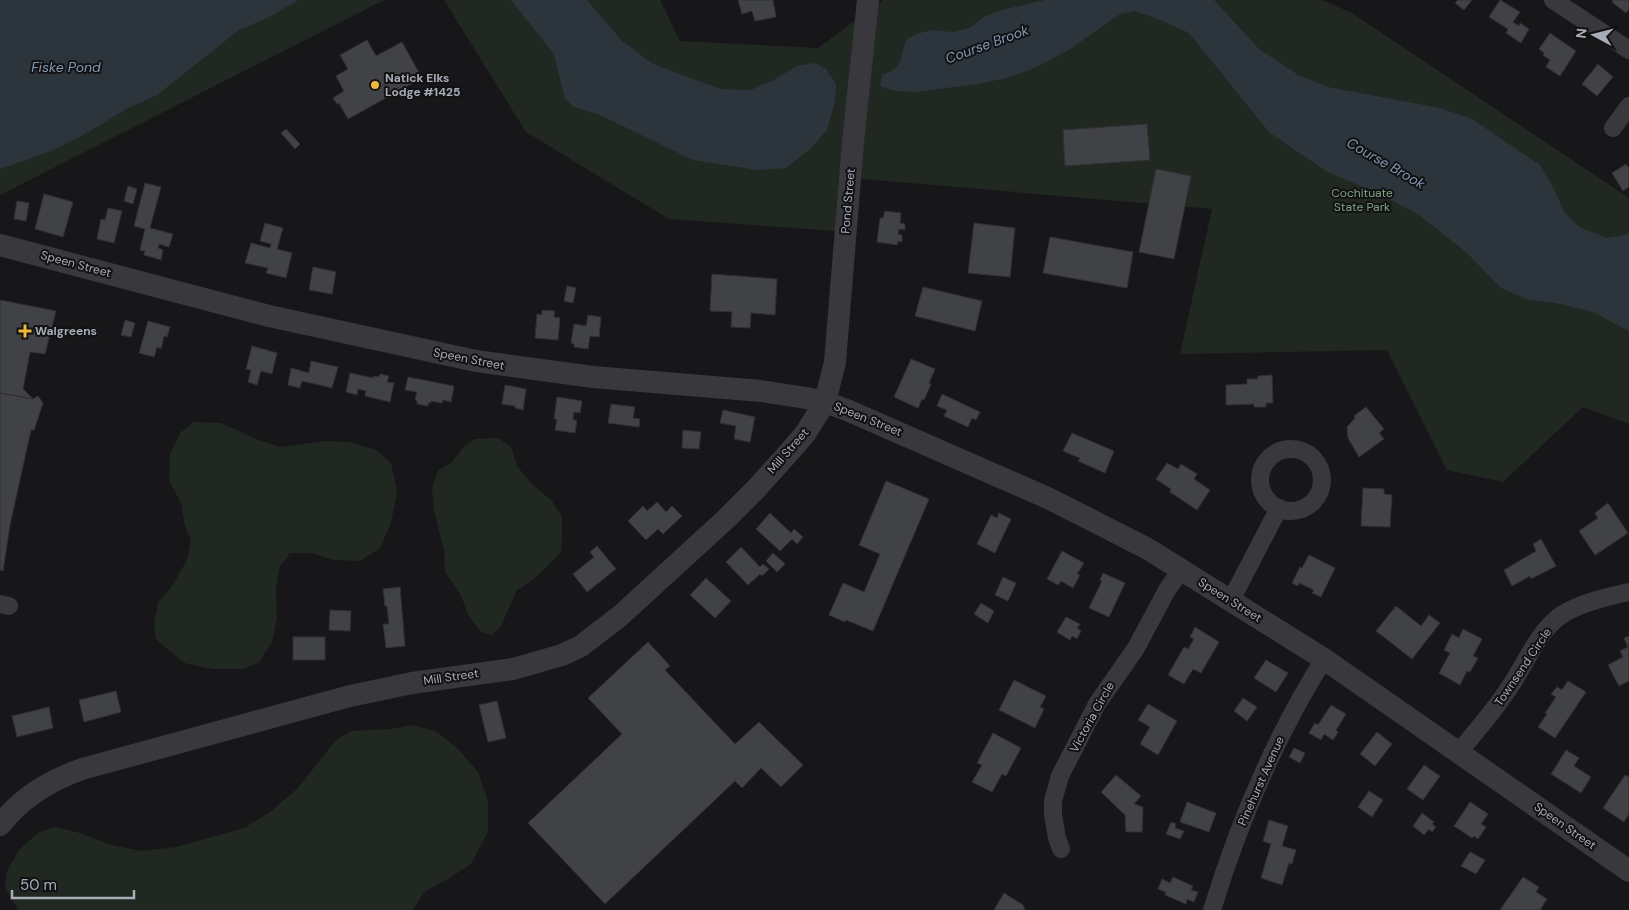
<svg xmlns="http://www.w3.org/2000/svg" width="1629" height="910" font-family="'DM Sans',sans-serif">
<style>
.green{fill:#212822}
.water{fill:#2d353c}
.building{fill:#414245;stroke:#313134}
.lines{fill:none;stroke-linecap:round;stroke-linejoin:round}
.minor{stroke:#38383d;stroke-width:18}
.tertiary{stroke:#38383d;stroke-width:22}
.poi-dot{fill:#ecb93c;stroke:#121214;stroke-width:2}
.labels{text-anchor:middle;dominant-baseline:central;stroke-width:4;stroke-linejoin:round;paint-order:stroke}
.poi-label{font-size:12px;font-weight:bold;fill:#a9adb8;stroke:#121214;text-anchor:start}
.park-label{font-size:12px;fill:#81a284;stroke:#121214}
.street-label{font-size:12px;fill:#a9adb8;stroke:#121214}
.water-label{font-size:14px;font-style:italic;fill:#8199b2;stroke:#121214}
</style>
<rect width="100%" height="100%" fill="#171719"/>
<!-- green -->
<g class="green">
<path d="M0,0H384L0,195Z"/>
<path d="M444,0H660L680,41L818,48L883,0H1322L1352,13L1629,198V424L1583,407L1503,482L1447,470L1387,350L1180,354L1212,209L839,177L835,231L669,219L526,132Z"/>
<path d="M194,422L221,423L256,439L280,447L326,441L349,442L376,450L391,463L397,492L391,523L380,548L360,561L333,560L312,553H290L280,566L276,589L277,617L272,642L259,662L244,669H213L184,663L156,639L154,625L158,603L172,586L187,560L191,540L185,526L181,503L169,480L170,454L180,433Z"/>
<path d="M498,438L511,447L517,466L533,485L552,501L562,517V534L561,553L533,580L517,590L501,626L492,635L481,632L468,615L461,595L445,572L444,551L434,509L432,488L438,471L452,462L464,446L475,439Z"/>
<path d="M412,725L436,731L459,750L478,772L488,801V832L471,864L448,879L424,892L413,910H18L5,887L7,871L19,850L38,833L55,827L80,833L111,845L142,851L176,847L244,828L270,812L298,788L336,740L351,731L391,729Z"/>
</g>
<!-- water -->
<g class="water">
<path d="M0,0H298L267,18L239,30L157,95L130,107L83,135L51,151L0,169Z"/>
<path d="M511,0H587L622,41L653,64L720,89L751,90L774,80L797,66L815,63L826,69L836,84L835,101L827,130L811,148L786,168L757,170L693,160L600,115L574,107L565,99L554,54Z"/>
<path d="M1045,0H1214L1259,49L1298,75L1328,87L1440,108L1472,119L1540,165L1554,189L1564,212L1579,227L1607,238L1629,234V331L1593,312L1556,303L1529,300L1501,288L1466,252L1419,215L1388,198L1326,171L1269,132L1189,33L1163,21L1135,11L1120,14L1070,49L1037,67L1007,78L977,84L915,92L895,91L880,86L882,75C903,69 900,59 906,40L916,34L932,30L952,32L970,28L984,17L998,11Z"/>
</g>
<!-- building -->
<g class="building">
<path d="M738,0H773L776,17L755,21L752,11L742,14Z"/>
<path d="M1458,0H1472L1464,10L1455,3Z"/>
<path d="M1500,0L1520,12L1513,22L1519,26L1520,23L1529,29L1521,43L1506,33L1508,29L1489,17Z"/>
<path d="M1613,0H1629V9L1626,13L1612,2Z"/>
<path d="M1550,33L1576,51L1560,76L1546,67L1550,60L1543,55L1544,53L1539,49Z"/>
<path d="M367,40L376,56L402,42L422,78L348,119L339,103L337,104L333,98L344,91L336,76L348,69L340,55Z"/>
<path d="M1598,64L1613,77L1597,96L1582,84Z"/>
<path d="M1147,124L1150,160L1065,166L1063,130Z"/>
<path d="M286,129L300,144L295,149L281,133Z"/>
<path d="M1626,164L1629,168V187L1623,191L1612,173Z"/>
<path d="M1156,169L1191,176L1174,259L1139,252Z"/>
<path d="M145,183L161,187L150,228L173,234L169,247L159,244L158,248L163,250L161,260L144,255L145,251L140,250L145,229L134,226Z"/>
<path d="M128,186L137,189L133,204L124,201Z"/>
<path d="M44,194L73,202L63,237L35,229Z"/>
<path d="M17,201L29,203L26,221L14,219Z"/>
<path d="M108,208L122,211L114,243L97,239L101,219L105,220Z"/>
<path d="M885,211L901,213L900,223L905,224V230L899,229L898,234L902,235V242L898,241L897,245L877,242L880,218H883Z"/>
<path d="M265,223L283,228L277,249L292,253L286,278L266,273L268,268L245,263L251,243L270,248L271,244L260,241Z"/>
<path d="M974,223L1015,228L1010,277L968,273Z"/>
<path d="M1050,237L1133,252L1127,288L1043,273Z"/>
<path d="M313,267L336,272L332,294L309,290Z"/>
<path d="M712,274L777,279L775,315L751,313L750,328L731,327L732,312L710,311Z"/>
<path d="M567,286L576,288L573,303L564,301Z"/>
<path d="M923,287L982,301L975,331L915,316Z"/>
<path d="M0,300L56,311L45,354L30,352L23,389L33,399L0,393Z"/>
<path d="M542,310L555,311L554,317L560,318L558,340L535,338L537,314L542,315Z"/>
<path d="M588,315L601,317L599,337L590,336L588,349L574,347V344L571,343L574,324L586,326Z"/>
<path d="M125,320L135,323L131,337L121,335Z"/>
<path d="M148,321L170,327L167,337L164,336L161,349L157,347L154,357L139,353Z"/>
<path d="M252,346L277,353L272,374L261,371L257,385L248,382L251,370L246,369Z"/>
<path d="M911,359L935,369L929,383L931,384L924,400L922,399L918,408L894,397Z"/>
<path d="M311,361L338,367L332,388L302,381L300,388L288,385L291,368L309,373Z"/>
<path d="M350,373L373,378V376L379,377L380,374L389,376L387,382L394,383L390,402L365,396L366,391L358,389L357,395L346,392Z"/>
<path d="M1272,375L1273,403H1266V407H1254V404L1226,405V385L1247,384V379H1258V376Z"/>
<path d="M408,377L454,386L451,402L443,400L442,403L431,401V403H428V406L417,404V401L415,400L417,392L405,390Z"/>
<path d="M505,385L526,389L523,410L515,408V406L502,404Z"/>
<path d="M0,393L33,399L38,396L43,403L34,430H31L10,525L3,571L0,570Z"/>
<path d="M942,394L980,412L976,420L972,418L968,427L944,416L947,410L937,406Z"/>
<path d="M557,397L582,401L580,413L574,412L573,420H577L575,433L555,430L557,419H554Z"/>
<path d="M611,404L635,407L633,418L640,419L639,427L608,423Z"/>
<path d="M1366,407L1384,429L1379,433L1384,439L1359,457L1348,438L1347,427L1355,418L1354,416Z"/>
<path d="M723,410L755,417L750,442L734,439L736,426L720,423Z"/>
<path d="M683,430L701,432L699,449L682,448Z"/>
<path d="M1072,433L1114,451L1105,473L1078,461L1080,458L1063,451Z"/>
<path d="M1167,463L1178,469L1181,464L1197,474L1194,479L1210,490L1197,510L1170,492L1171,489L1156,479Z"/>
<path d="M886,481L929,499L873,631L846,620L845,622L829,615L843,583L864,592L880,554L859,545Z"/>
<path d="M1363,488L1384,489V494L1392,495L1390,527L1361,526Z"/>
<path d="M657,502L666,512L672,506L682,516L663,534L658,529L646,540L628,521L643,506L647,511Z"/>
<path d="M1608,503L1628,533L1595,555L1579,531L1598,518L1595,513Z"/>
<path d="M770,513L791,533L794,529L803,537L797,544L792,539L780,551L756,529Z"/>
<path d="M999,513L1011,519L995,553L977,544L991,515L997,518Z"/>
<path d="M1541,539L1556,566L1531,579L1530,576L1512,586L1504,570L1536,551L1533,544Z"/>
<path d="M597,546L616,569L587,592L573,574L594,557L590,552Z"/>
<path d="M741,547L760,567L763,564L769,569L762,576L760,574L748,585L726,562Z"/>
<path d="M1062,551L1084,563L1077,574L1080,575L1073,588L1061,581L1058,585L1047,579Z"/>
<path d="M773,553L785,564L777,572L766,561Z"/>
<path d="M1309,555L1335,568L1321,597L1312,593L1314,590L1299,583L1298,586L1292,583L1300,567L1302,568Z"/>
<path d="M1103,573L1125,583L1109,617L1089,608L1102,581L1100,580Z"/>
<path d="M1003,577L1016,583L1008,601L995,595Z"/>
<path d="M706,578L731,601L715,618L690,595Z"/>
<path d="M400,587L405,646L386,648L383,624H389L387,606H385L383,589Z"/>
<path d="M981,603L994,611L988,623L974,614Z"/>
<path d="M1396,606L1421,626L1429,615L1440,623L1412,659L1376,631Z"/>
<path d="M330,610L351,611L350,631L329,630Z"/>
<path d="M1066,617L1080,624L1077,628L1081,631L1077,639L1072,636L1070,640L1057,632Z"/>
<path d="M1195,627L1219,642L1201,673L1193,669L1184,684L1168,675L1184,647L1188,649L1194,639L1190,637Z"/>
<path d="M1463,629L1482,639L1473,656L1478,658L1470,672L1467,671L1460,685L1439,673L1450,653L1444,650L1452,634L1459,638Z"/>
<path d="M1629,636V681L1619,686L1608,665L1623,657L1620,651L1628,647L1624,638Z"/>
<rect x="293" y="637" width="32" height="23"/>
<path d="M648,642L670,666L665,670L735,744L759,722L803,765L781,787L761,768L742,788L735,781L605,904L528,823L622,734L588,698Z"/>
<path d="M1266,660L1288,673L1276,692L1254,678Z"/>
<path d="M1014,680L1046,696L1040,707L1044,709L1035,728L999,710Z"/>
<path d="M1568,681L1586,692L1555,738L1538,727L1547,714L1545,713L1556,697L1551,694L1557,687L1562,690Z"/>
<path d="M116,691L121,712L84,722L79,700Z"/>
<path d="M1243,698L1257,707L1247,721L1234,711Z"/>
<path d="M497,701L506,738L488,742L479,705Z"/>
<path d="M1148,704L1177,721L1158,755L1140,744L1150,727L1138,720Z"/>
<path d="M1331,705L1346,714L1336,730L1338,732L1333,740L1324,734L1321,740L1309,733L1315,723L1318,725Z"/>
<path d="M49,707L53,728L17,737L12,716Z"/>
<path d="M1377,732L1392,744L1375,766L1360,754Z"/>
<path d="M993,733L1021,748L1006,776L1002,774L992,792L972,782L982,765L977,763Z"/>
<path d="M1294,748L1305,753L1300,763L1289,757Z"/>
<path d="M1566,750L1579,758L1574,766L1591,777L1581,793L1551,774Z"/>
<path d="M1424,765L1440,776L1423,800L1407,789Z"/>
<path d="M1116,775L1141,796L1134,804L1143,807L1142,832H1126L1125,815L1101,792Z"/>
<path d="M1625,775L1629,777V814L1624,822L1603,808Z"/>
<path d="M1369,791L1383,800L1372,817L1358,807Z"/>
<path d="M1187,802L1216,813L1209,832L1180,822Z"/>
<path d="M1470,802L1488,814L1481,824L1486,827L1478,839L1474,836L1472,838L1454,826Z"/>
<path d="M1422,813L1434,822L1432,824L1436,827L1432,832L1429,829L1424,835L1413,826Z"/>
<path d="M1269,820L1288,826L1282,846L1296,850L1292,864L1289,863L1282,885L1261,878L1271,844L1263,841Z"/>
<path d="M1171,822L1176,824L1175,828L1184,831L1180,839L1166,834Z"/>
<path d="M1470,852L1485,860L1476,874L1461,866Z"/>
<path d="M1173,877L1193,886L1191,890L1198,892L1194,902L1187,899L1186,904L1165,895L1166,892L1158,889L1162,879L1170,883Z"/>
<path d="M1523,877L1539,887L1536,892L1547,899L1540,910H1500Z"/>
<path d="M1004,893L1023,905L1025,910H994Z"/>
</g>
<g class="lines">
<!-- minor -->
<g class="minor">
<path d="M1553,0L1629,50"/>
<path d="M1613,128L1629,106"/>
<circle cx="1291" cy="480" r="31"/>
<path d="M1231,600L1279,508"/>
<path d="M0,604L9,606"/>
<path d="M1459,752C1476,731 1494,711 1509,688C1526,664 1536,634 1560,616C1579,603 1607,597 1629,592"/>
<path d="M1061,849L1057,838L1053,815V801L1060,776L1097,704L1136,648L1167,590L1181,570"/>
<path d="M1212,910C1239,822 1275,737 1324,659"/>
</g>
<!-- tertiary -->
<g class="tertiary">
<path d="M0,245L269,316L476,361L593,377L761,391L806,398L825,402L847,410L1050,499L1148,549L1324,659L1629,871"/>
<path d="M0,825C22,797 49,781 82,769L350,696L412,683L513,669L562,655L581,646L620,616L726,519L756,489L784,458L805,434L825,402L835,362L853,142L868,0"/>
</g>
</g>
<!-- markers -->
<g class="poi-dot">
<circle cx="375" cy="85" r="5"/>
<path d="M22.5 323.5h5v5h5v5h-5v5h-5v-5h-5v-5h5z"/>
</g>
<g class="labels">
<!-- poi labels -->
<g class="poi-label">
<text x="385" y="78">Natick Elks<tspan x="385" dy="14">Lodge #1425</tspan></text>
<text x="35" y="331">Walgreens</text>
</g>
<!-- park labels -->
<g class="park-label">
<text x="1362" y="193">Cochituate<tspan x="1362" dy="14">State Park</tspan></text>
</g>
<!-- street labels -->
<g class="street-label">
<text transform="translate(848 201) rotate(-85)">Pond Street</text>
<text transform="translate(76 264) rotate(15)">Speen Street</text>
<text transform="translate(469 359) rotate(11)">Speen Street</text>
<text transform="translate(868 419) rotate(22)">Speen Street</text>
<text transform="translate(788 451) rotate(-49)">Mill Street</text>
<text transform="translate(1230 600) rotate(32)">Speen Street</text>
<text transform="translate(1523 667) rotate(-56)">Townsend Circle</text>
<text transform="translate(451 677) rotate(-8)">Mill Street</text>
<text transform="translate(1092 717) rotate(-61)">Victoria Circle</text>
<text transform="translate(1261 781) rotate(-66)">Pinehurst Avenue</text>
<text transform="translate(1565 826) rotate(35)">Speen Street</text>
</g>
<!-- water labels -->
<g class="water-label">
<text transform="translate(987 44) rotate(-20)">Course Brook</text>
<text x="66" y="67">Fiske Pond</text>
<text transform="translate(1386 163) rotate(30)">Course Brook</text>
</g>
</g>
<!-- north arrow -->
<g transform="translate(1594 35) rotate(277)" stroke="#121214" stroke-width="4" paint-order="stroke">
<path d="M0-4L9 19L0 12L-9 19Z" fill="#a9adb8"/>
<text y="-8" font-size="14" font-weight="bold" text-anchor="middle" fill="#a9adb8">N</text>
</g>
<!-- scale -->
<path d="M12 890v8h122v-8" fill="none" stroke="#a9adb8" stroke-width="2.5"/>
<text x="20" y="890" font-size="15" fill="#a9adb8" stroke="#121214" stroke-width="4" paint-order="stroke">50 m</text>
</svg>
